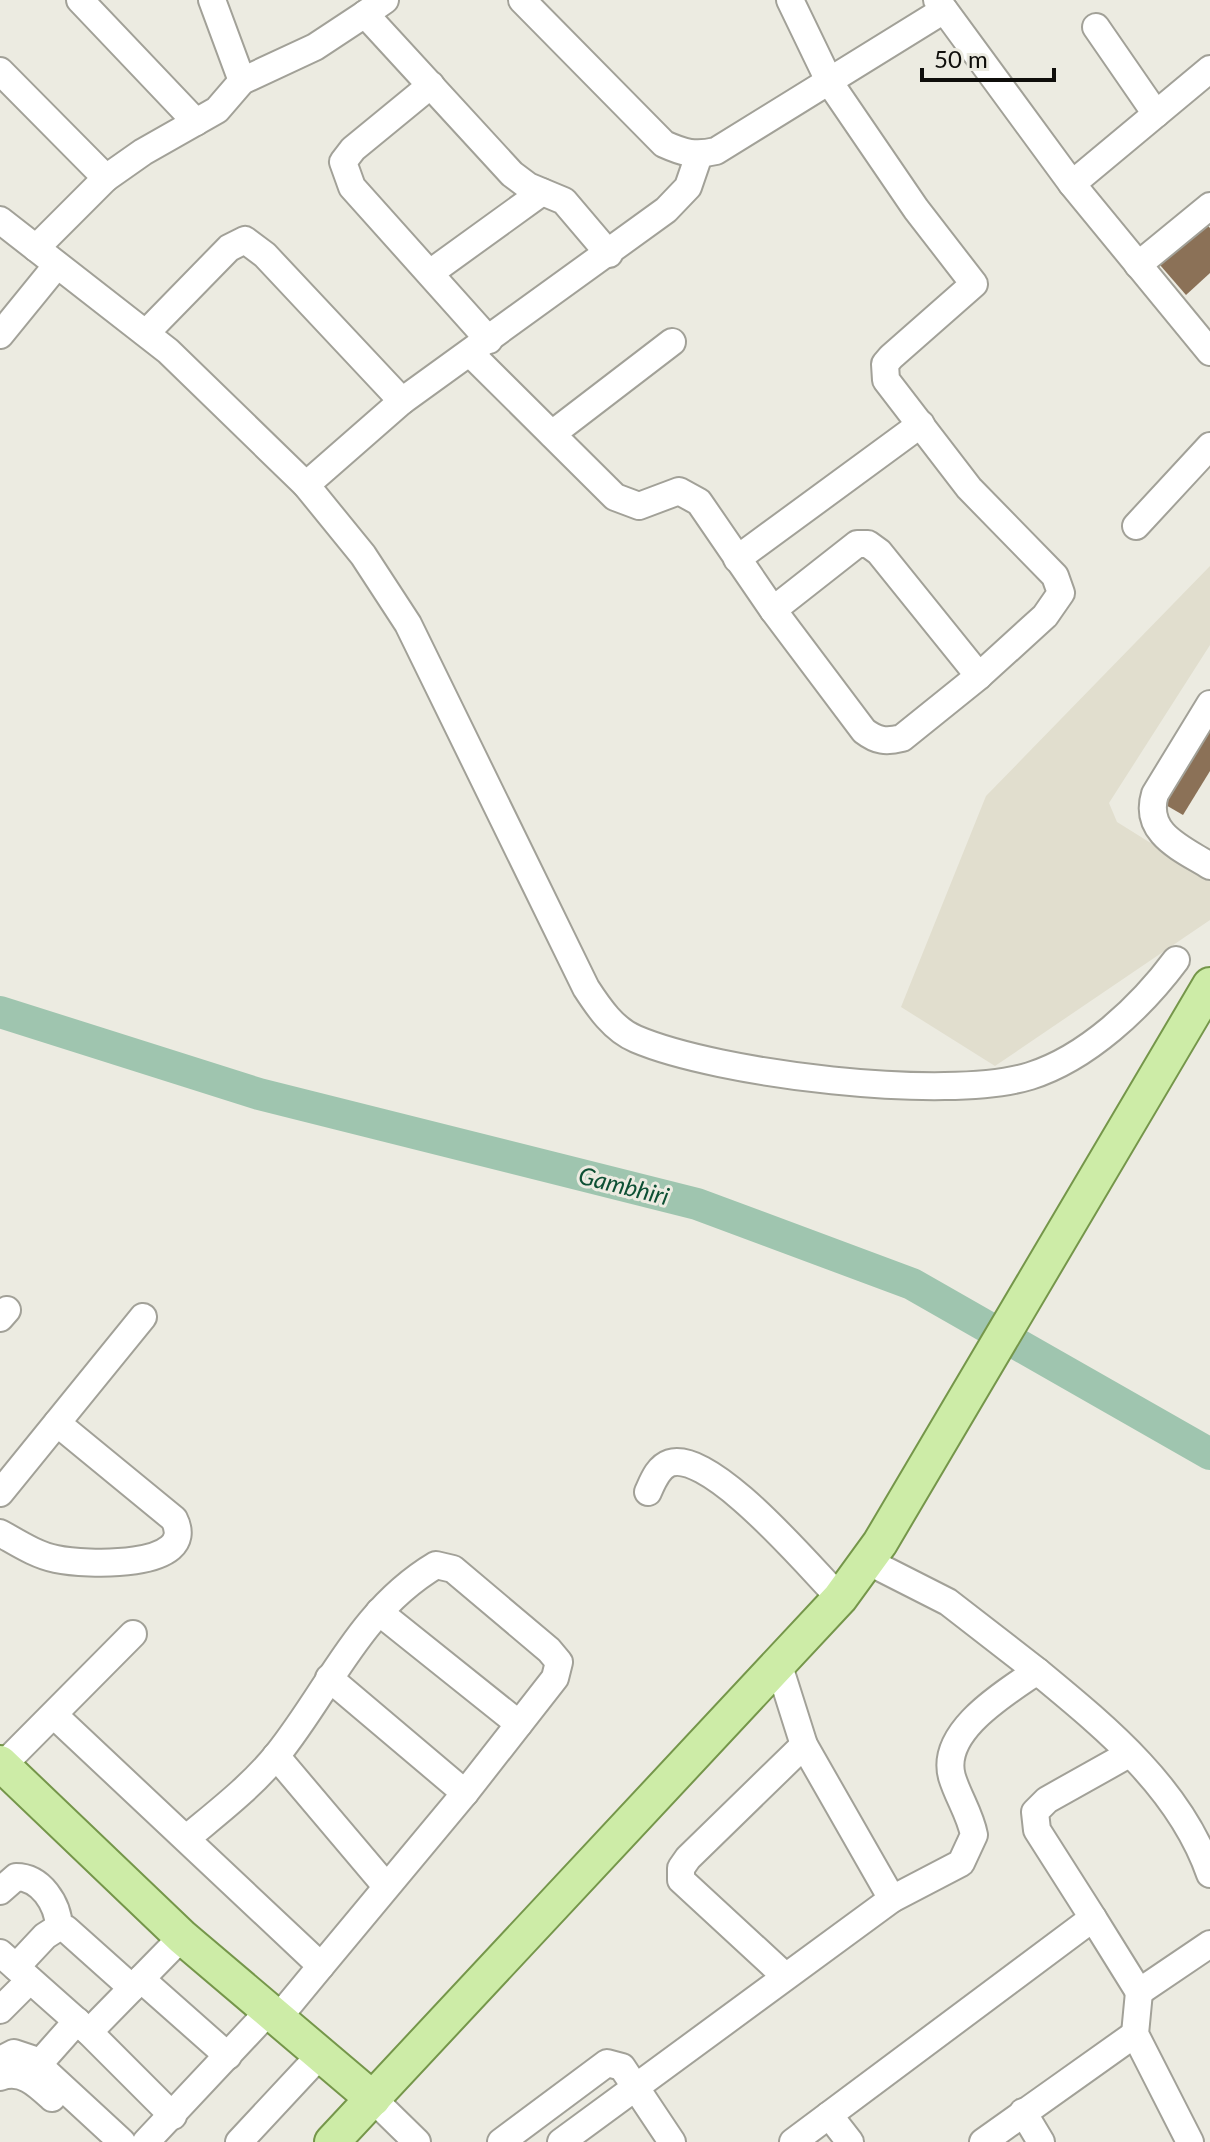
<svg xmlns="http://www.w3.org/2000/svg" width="1210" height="2142" font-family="Lato,sans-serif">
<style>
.built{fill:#e1dece}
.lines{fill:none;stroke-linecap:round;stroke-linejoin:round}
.river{stroke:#9fc5af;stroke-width:32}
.building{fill:#8b7157}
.minor-casing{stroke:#a2a198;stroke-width:30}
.major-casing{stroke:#75964a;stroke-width:38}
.minor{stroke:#fff;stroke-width:26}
.major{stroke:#cdeca7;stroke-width:34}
.labels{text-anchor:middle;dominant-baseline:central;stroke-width:6;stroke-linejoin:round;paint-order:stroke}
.water-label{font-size:24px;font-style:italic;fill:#0d5034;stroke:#ecebe1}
</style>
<rect width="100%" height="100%" fill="#ecebe1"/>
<!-- built -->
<path class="built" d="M1210,566V645L1109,803L1117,822L1210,880V920L995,1066L901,1007L986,796Z"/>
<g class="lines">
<!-- river -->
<path class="river" d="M0,1012L259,1094L697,1204L912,1284L1210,1454"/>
</g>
<!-- building -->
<g class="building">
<path d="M1206,224L1210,228V273L1186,295L1160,265Z"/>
<path d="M1210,729V771L1183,815L1164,804Z"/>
</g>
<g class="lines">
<defs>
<g id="minor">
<path d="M80,0L196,122"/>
<path d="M212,0L242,81"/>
<path d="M522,0L664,144C684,153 695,156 716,151L944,10"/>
<path d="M937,0L1072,184L1210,352"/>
<path d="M365,14L385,0"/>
<path d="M1096,27L1156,114"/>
<path d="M0,71L106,178L36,248"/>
<path d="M431,85L353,149L343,162L352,187L489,340"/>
<path d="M106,178L143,152L217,110L242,81L315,47L365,14L512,174L528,186L564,201L609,254"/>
<path d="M1072,184L1210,69"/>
<path d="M0,220L168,351L306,485L363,555L408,624L586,988C599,1008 614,1030 636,1039C718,1074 946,1102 1030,1076C1087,1058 1141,1007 1176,960"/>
<path d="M1138,265L1210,206"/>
<path d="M430,273L542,192"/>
<path d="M146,333L229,248L245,240L265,255L402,401"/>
<path d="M0,335L57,265"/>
<path d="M470,353L615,497L639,506L679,491L699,502L773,610L864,731C877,741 886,742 902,738L979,676"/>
<path d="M552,434L672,342"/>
<path d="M306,485L402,401L666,210L688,187L699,155"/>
<path d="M1136,526L1210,446"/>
<path d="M737,559L921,424"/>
<path d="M773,610L857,544H868L879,552L979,676L1045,616L1061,593L1055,576L969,488L886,380L885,364L891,357L974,284L916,209L830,83L790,0"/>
<path d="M1210,704L1155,794C1143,833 1181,848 1210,866"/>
<path d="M0,1318L7,1310"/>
<path d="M648,1492C653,1481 658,1467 670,1463C712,1450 810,1568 840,1598"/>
<path d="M0,1493L143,1317"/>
<path d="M0,1533C18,1543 36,1555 56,1559C83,1565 200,1570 174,1519L57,1423"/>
<path d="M881,1568L948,1602L1037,1671"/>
<path d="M379,1612L519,1724"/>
<path d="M779,1666L804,1745L892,1899"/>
<path d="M329,1678L465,1793"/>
<path d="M54,1715L321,1966L278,2018"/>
<path d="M276,1756L386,1886"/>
<path d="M0,1768L133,1634"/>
<path d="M187,1838C218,1812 251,1787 277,1755C330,1689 359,1611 436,1565L453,1569L549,1650L559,1662L555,1678L465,1793L321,1966"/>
<path d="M0,1891L16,1877C41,1877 58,1904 59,1927"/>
<path d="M1093,1918L1037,1830L1035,1812L1047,1800L1129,1754"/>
<path d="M0,1953L89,2032L173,2116"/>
<path d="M16,1967L45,1936L59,1927L66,1929L132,1988"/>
<path d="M785,1976L681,1880V1868L688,1858L804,1745"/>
<path d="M141,1979L228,2056"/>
<path d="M1139,1992L1135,2034L1190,2142"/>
<path d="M0,2010L30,1980"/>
<path d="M89,2032L182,1937"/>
<path d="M0,2060L14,2053L32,2059L122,2142"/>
<path d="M38,2065L77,2021"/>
<path d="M0,2077C22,2069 37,2084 52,2098"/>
<path d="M373,2099L417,2142"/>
<path d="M1023,2112L1041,2142"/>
<path d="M829,2115L850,2142"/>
<path d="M146,2142L269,2011"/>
<path d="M239,2142L321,2054"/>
<path d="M501,2142L607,2063L622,2067L672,2142"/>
<path d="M561,2142L892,1899L961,1863L974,1835C970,1814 958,1797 952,1777C939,1731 1007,1692 1037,1671C1106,1728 1180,1788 1210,1874"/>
<path d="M793,2142L1093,1918L1139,1992L1210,1944"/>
<path d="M983,2142L1135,2034"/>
</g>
<g id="major">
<path d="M0,1763L182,1937L373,2099"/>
<path d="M332,2142L840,1598L880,1543L1210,985"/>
</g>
</defs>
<!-- minor casing -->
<use href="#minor" class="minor-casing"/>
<!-- major casing -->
<use href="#major" class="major-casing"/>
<!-- minor -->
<use href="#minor" class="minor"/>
<!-- major -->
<use href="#major" class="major"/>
</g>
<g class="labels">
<!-- water labels -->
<g class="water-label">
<text transform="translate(624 1185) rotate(14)">Gambhiri</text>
</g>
</g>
<!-- scale -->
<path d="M922 68v12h132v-12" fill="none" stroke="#0f0e0b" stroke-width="4"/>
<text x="934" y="68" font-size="24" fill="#0f0e0b" stroke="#ecebe1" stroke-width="6" paint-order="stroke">50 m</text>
</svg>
